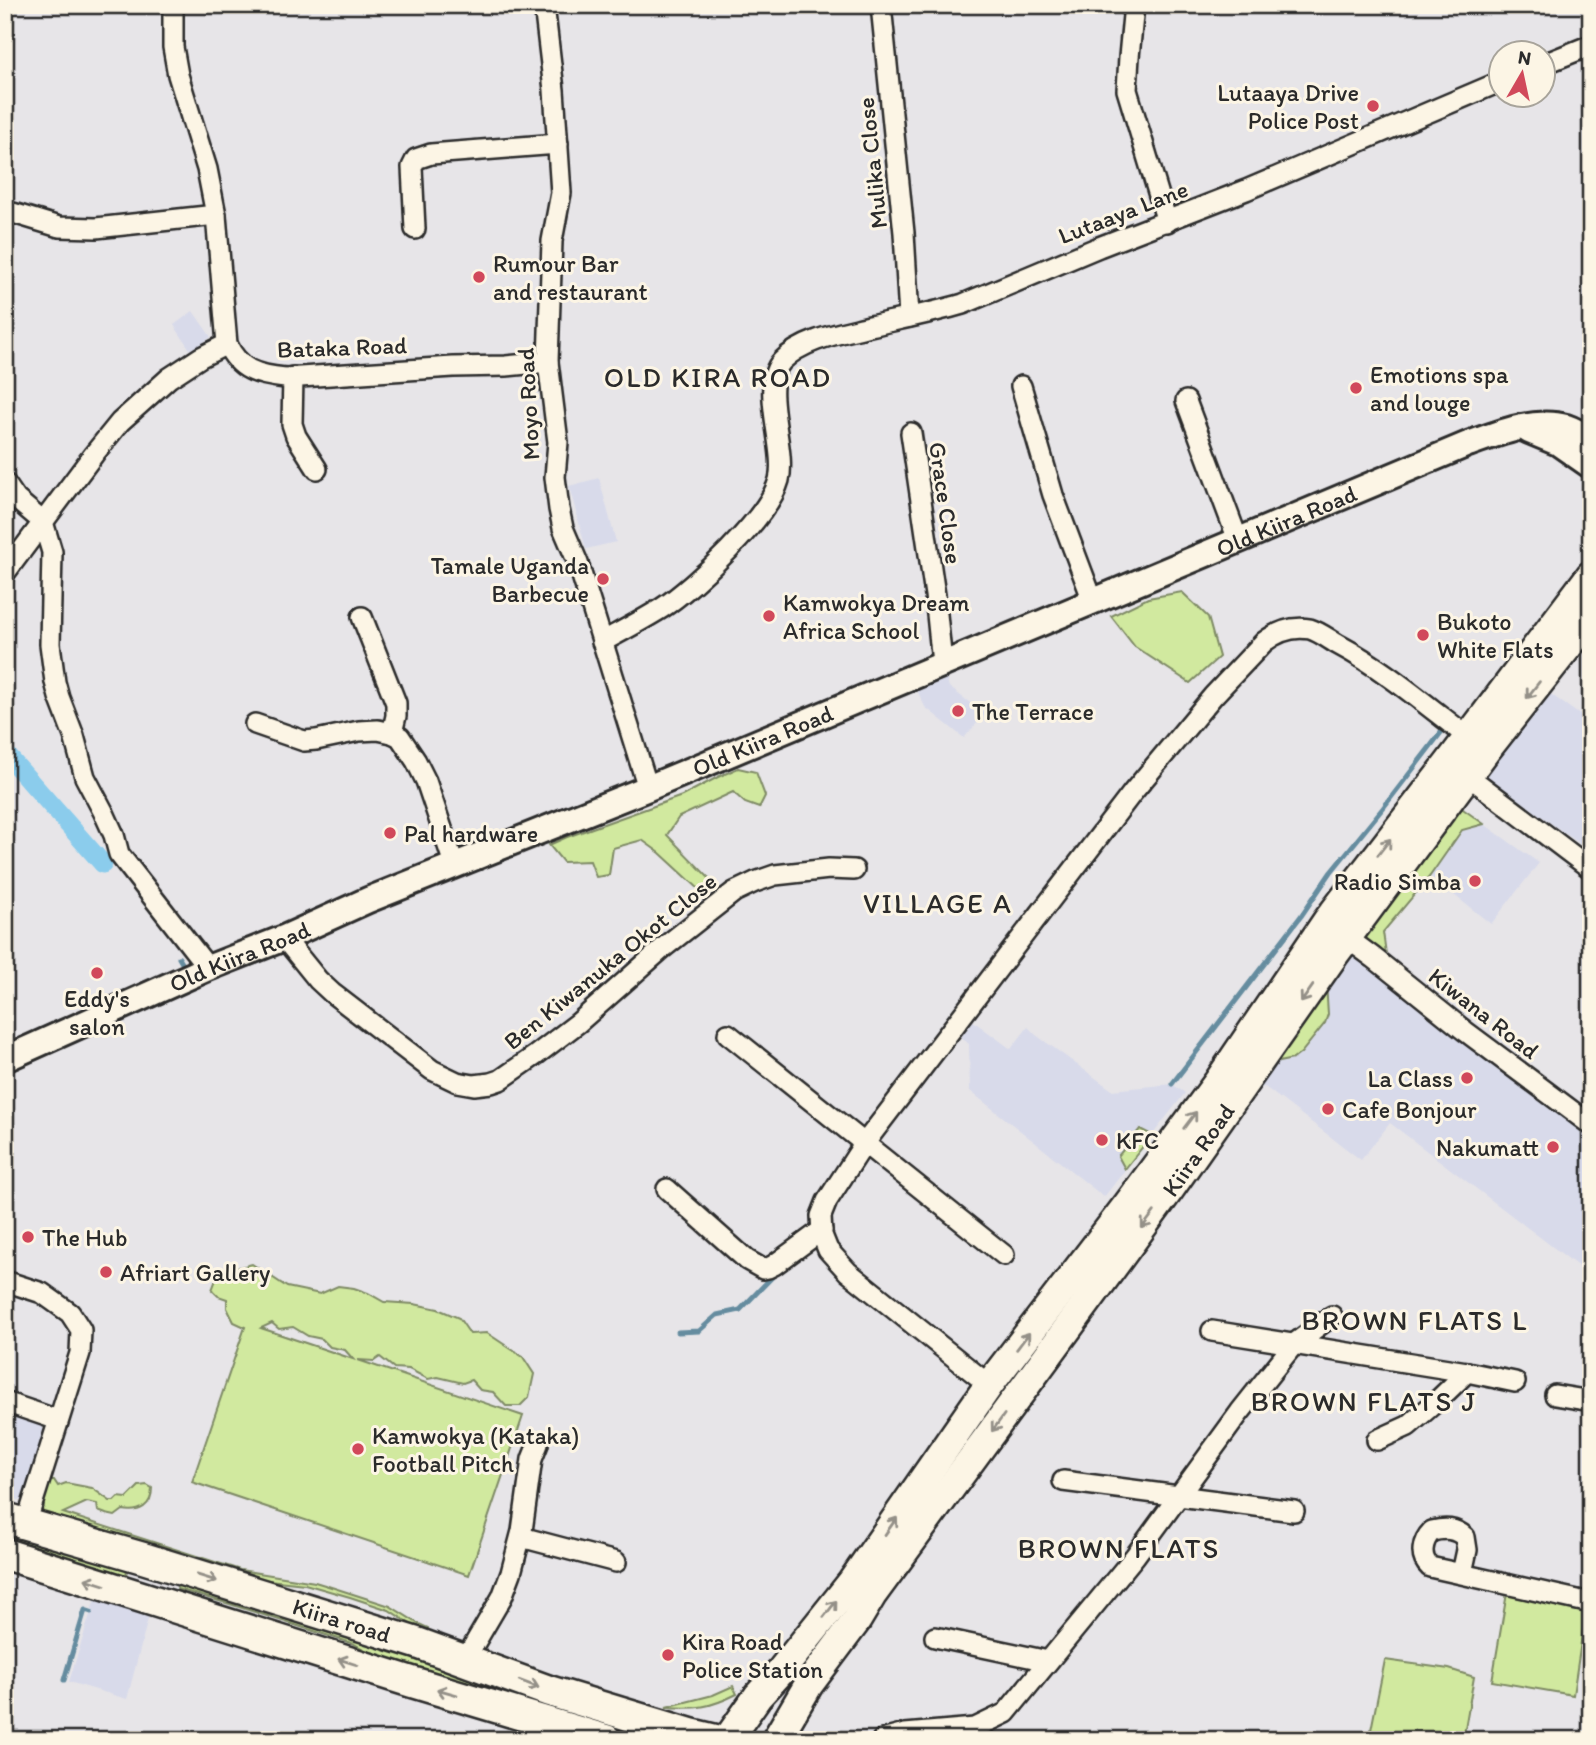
<svg xmlns="http://www.w3.org/2000/svg" width="1596" height="1745" font-family="Itim,sans-serif">
<style>
.built{fill:#d8daea}
.green{fill:#d1e99f;stroke:#7e8a65;stroke-width:2;fill-rule:evenodd}
.lines{fill:none;stroke-linecap:round;stroke-linejoin:round}
.stream{stroke:#658c9f;stroke-width:5}
.canal{stroke:#8bccec;stroke-width:19}
.minor-casing{stroke:#2b2b2b;stroke-width:24}
.tertiary-casing{stroke:#2b2b2b;stroke-width:30}
.secondary-casing{stroke:#2b2b2b;stroke-width:33}
.primary-casing{stroke:#2b2b2b;stroke-width:35}
.minor{stroke:#fcf5e5;stroke-width:19}
.tertiary{stroke:#fcf5e5;stroke-width:24}
.secondary{stroke:#fcf5e5;stroke-width:28}
.primary{stroke:#fcf5e5;stroke-width:30}
.oneway{stroke:#949088}
.poi-dot{fill:#d1495b;stroke:#fcf5e5;stroke-width:2.5}
.labels{text-anchor:middle;dominant-baseline:central;stroke-width:6;stroke-linejoin:round;paint-order:stroke}
.poi-label{font-size:24px;fill:#2b2b2b;stroke:#fcf5e5;text-anchor:start}
.street-label{font-size:24px;fill:#2b2b2b;stroke:#fcf5e5}
.quarter-label{font-size:28px;letter-spacing:2px;fill:#2b2b2b;stroke:#fcf5e5}
</style>
<rect width="100%" height="100%" fill="#e7e5e8"/>
<filter id="ink" filterUnits="userSpaceOnUse"><feTurbulence type="fractalNoise" baseFrequency=".0143" numOctaves="2"/><feDisplacementMap in="SourceGraphic" scale="14" xChannelSelector="R" yChannelSelector="G"/><feConvolveMatrix kernelMatrix="1 2 1 2 8 2 1 2 1" color-interpolation-filters="sRGB"/></filter>
<g filter="url(#ink)">
<!-- built -->
<g class="built">
<path d="M193,311L211,337L191,351L174,325Z"/>
<path d="M599,478L616,542L586,549L569,486Z"/>
<path d="M945,674L949,687L985,714L964,738L925,707L916,688Z"/>
<path d="M1535,683L1591,723V852L1473,767Z"/>
<path d="M1484,824L1539,863L1491,924L1430,876L1462,830Z"/>
<path d="M1325,952L1364,959L1591,1140V1276L1390,1123L1361,1160L1265,1087L1229,1094Z"/>
<path d="M973,1021L1011,1049L1028,1027L1036,1035L1112,1090L1172,1084L1185,1093L1104,1197L970,1091L969,1044L961,1037Z"/>
<path d="M5,1408L41,1424L45,1433L44,1443L23,1501L5,1496Z"/>
<path d="M95,1599L149,1615L127,1699L69,1682Z"/>
</g>
<!-- green -->
<g class="green">
<path d="M1182,592L1208,617L1219,657L1190,683L1135,647L1111,616L1148,598Z"/>
<path d="M738,768L756,772L765,796L759,808L745,803L733,792L679,817L667,835L711,880L710,890L699,889L660,853L642,840L613,848L609,875L596,877L590,861L563,862L549,845L567,837L682,796L718,777Z"/>
<path d="M1460,807L1484,824L1462,830L1430,876L1383,932L1386,954L1356,932Z"/>
<path d="M1326,982L1328,1014L1325,1023L1301,1053L1293,1059L1269,1064Z"/>
<path d="M1140,1129L1152,1135L1125,1169L1118,1156Z"/>
<path d="M252,1264L287,1287L320,1294L338,1286L354,1288L368,1293L384,1302L414,1304L438,1309L459,1318L470,1334L487,1333L523,1357L534,1374L529,1397L520,1406H506L493,1392L480,1390L471,1380L463,1383L438,1377L428,1379L409,1369L394,1368L380,1357L374,1361L358,1360L523,1416L469,1575L192,1482L245,1327L234,1322L227,1308V1299L218,1296L212,1290L217,1277L229,1270ZM272,1323L279,1329L293,1327L308,1336L322,1339L330,1347L345,1350L353,1359L261,1328Z"/>
<path d="M51,1480H54L58,1486L66,1483L92,1488L110,1501H114L118,1497L127,1498L139,1486L147,1485L152,1488C152,1506 140,1513 123,1510L115,1516L106,1514L98,1511L97,1504L87,1502L63,1513L240,1570L315,1582L328,1586L390,1606L419,1624L428,1628L427,1632L418,1629L389,1610L350,1597L305,1584L259,1579L43,1513L41,1506L44,1507L42,1490Z"/>
<path d="M5,1527L127,1569L126,1577L5,1544Z"/>
<path d="M178,1584H181L444,1663L496,1690L659,1740H636L398,1668L354,1644L230,1604L177,1589Z"/>
<path d="M1507,1593L1586,1609L1573,1695L1492,1681Z"/>
<path d="M1385,1660L1449,1669L1474,1677L1463,1740H1369Z"/>
<path d="M733,1686L737,1694C709,1708 697,1709 666,1707L713,1695Z"/>
</g>
<g class="lines">
<!-- stream -->
<g class="stream">
<path d="M179,958L182,963"/>
<path d="M1172,1084L1301,916L1331,872L1383,808L1443,730"/>
<path d="M678,1332L699,1331L717,1315L740,1310L775,1274"/>
<path d="M64,1680L85,1610L91,1612"/>
</g>
<!-- canal -->
<path class="canal" d="M5,753L103,864"/>
<defs>
<g id="minor">
<path d="M173,5V47L178,75L207,169L216,215L227,344C239,370 257,375 285,378L453,367L506,366L548,362"/>
<path d="M544,5L554,90L561,193L552,241L548,362L558,442L555,477L559,509L563,528L578,563L648,788"/>
<path d="M881,5L904,233L909,317"/>
<path d="M1134,5L1129,57L1127,90L1167,222"/>
<path d="M1544,64L1591,45"/>
<path d="M13,213L59,227L96,228L216,215"/>
<path d="M415,229L412,167L416,159L431,154L558,144"/>
<path d="M293,377L292,424L296,436L317,469"/>
<path d="M1021,386L1053,495L1093,601"/>
<path d="M1186,401L1238,540"/>
<path d="M911,433L935,595L942,663"/>
<path d="M5,483L16,499L43,522L52,552L50,644L55,682L59,697L74,736L85,777L104,813L114,835L119,854L208,968"/>
<path d="M5,573L94,454L120,422L169,378L201,357L227,344"/>
<path d="M362,617L396,703V716L392,733"/>
<path d="M602,642C622,631 643,620 662,608C694,587 769,517 779,480C787,449 759,385 782,361C803,339 842,333 870,326C901,319 932,313 963,304L1099,247L1246,190L1502,81"/>
<path d="M255,724L304,741L316,740L359,731L378,730L392,733L400,737L416,761L426,781L454,864"/>
<path d="M1459,769L1591,869"/>
<path d="M284,938L318,980L332,993L432,1070L457,1082L474,1085L491,1083L500,1080L536,1055L578,1023L663,948L734,892L755,882L775,875L829,869L854,870"/>
<path d="M1347,938L1374,958L1465,1031L1591,1125"/>
<path d="M728,1034L1004,1255"/>
<path d="M667,1189L747,1260L763,1269L768,1268L774,1265L822,1230"/>
<path d="M5,1281L42,1293L70,1313L81,1330L80,1353L26,1524"/>
<path d="M1212,1331L1467,1372L1515,1382"/>
<path d="M989,1385L848,1272L828,1250L822,1235L821,1216L827,1201L864,1144L1133,792L1213,696L1264,642C1278,631 1293,626 1310,629C1320,632 1330,640 1339,645C1386,670 1426,705 1468,737"/>
<path d="M1555,1395L1591,1401"/>
<path d="M5,1402L58,1420"/>
<path d="M1377,1440L1408,1426L1437,1401L1467,1372"/>
<path d="M1063,1481L1294,1511"/>
<path d="M521,1537L616,1562"/>
<path d="M1462,1573L1467,1550L1465,1537C1455,1528 1445,1528 1432,1531C1422,1541 1419,1557 1430,1567L1591,1603"/>
<path d="M935,1637L1048,1661"/>
<path d="M465,1660L502,1597L511,1573L522,1531L532,1459L538,1444"/>
<path d="M882,1740L905,1734L975,1728L1006,1713L1135,1556L1240,1412L1294,1344L1332,1316"/>
</g>
<g id="tertiary">
<path d="M1529,431L1558,443L1591,466"/>
<path id="s1" d="M5,1059L208,968L284,938L368,900L648,788L1468,444C1497,434 1534,418 1566,427C1575,430 1583,435 1591,440"/>
</g>
<g id="secondary">
<path d="M727,1740L758,1696L780,1672L852,1582L989,1385L1128,1204L1218,1082L1327,921L1449,763L1591,575"/>
<path id="s2" d="M776,1740L809,1684L857,1620L872,1595L1170,1189L1334,955L1487,749L1591,617"/>
</g>
<g id="primary">
<path id="s3" d="M5,1518L143,1558L417,1643L549,1691L691,1734L716,1740"/>
<path d="M5,1554L412,1682L606,1740"/>
</g>
</defs>
<!-- minor casing -->
<use href="#minor" class="minor-casing"/>
<!-- tertiary casing -->
<use href="#tertiary" class="tertiary-casing"/>
<!-- secondary casing -->
<use href="#secondary" class="secondary-casing"/>
<!-- primary casing -->
<use href="#primary" class="primary-casing"/>
<!-- minor -->
<use href="#minor" class="minor"/>
<!-- tertiary -->
<use href="#tertiary" class="tertiary"/>
<!-- secondary -->
<use href="#secondary" class="secondary"/>
<!-- primary -->
<use href="#primary" class="primary"/>
</g>
<!-- one-way arrows -->
<defs><path id="oneway-shaft" d="M-6 0H5M1.5-3L5.5 0L1.5 3" fill="none" stroke-width="1.6" stroke-linecap="round" stroke-linejoin="round" transform="scale(1.75)"/></defs>
<g class="oneway">
<use href="#oneway-shaft" transform="translate(1533 690) rotate(128)"/>
<use href="#oneway-shaft" transform="translate(1384 847) rotate(-52)"/>
<use href="#oneway-shaft" transform="translate(1307 994) rotate(125)"/>
<use href="#oneway-shaft" transform="translate(1190 1120) rotate(-53)"/>
<use href="#oneway-shaft" transform="translate(1148 1220) rotate(127)"/>
<use href="#oneway-shaft" transform="translate(1023 1341) rotate(-53)"/>
<use href="#oneway-shaft" transform="translate(998 1423) rotate(126)"/>
<use href="#oneway-shaft" transform="translate(891 1526) rotate(-55)"/>
<use href="#oneway-shaft" transform="translate(207 1578) rotate(17)"/>
<use href="#oneway-shaft" transform="translate(95 1582) rotate(-162)"/>
<use href="#oneway-shaft" transform="translate(830 1609) rotate(-52)"/>
<use href="#oneway-shaft" transform="translate(348 1662) rotate(-162)"/>
<use href="#oneway-shaft" transform="translate(529 1684) rotate(21)"/>
<use href="#oneway-shaft" transform="translate(447 1692) rotate(-164)"/>
</g>
</g>
<!-- markers -->
<g class="poi-dot">
<circle cx="1373" cy="106" r="7"/>
<circle cx="479" cy="277" r="7"/>
<circle cx="1356" cy="388" r="7"/>
<circle cx="603" cy="579" r="7"/>
<circle cx="769" cy="616" r="7"/>
<circle cx="1423" cy="635" r="7"/>
<circle cx="958" cy="711" r="7"/>
<circle cx="390" cy="833" r="7"/>
<circle cx="1475" cy="881" r="7"/>
<circle cx="97" cy="973" r="7"/>
<circle cx="1467" cy="1078" r="7"/>
<circle cx="1328" cy="1109" r="7"/>
<circle cx="1102" cy="1140" r="7"/>
<circle cx="1553" cy="1147" r="7"/>
<circle cx="28" cy="1237" r="7"/>
<circle cx="106" cy="1272" r="7"/>
<circle cx="358" cy="1449" r="7"/>
<circle cx="668" cy="1655" r="7"/>
</g>
<g class="labels">
<!-- poi labels -->
<g class="poi-label">
<text x="1359" y="92" text-anchor="end">Lutaaya Drive<tspan x="1359" dy="28">Police Post</tspan></text>
<text x="493" y="263">Rumour Bar<tspan x="493" dy="28">and restaurant</tspan></text>
<text x="1370" y="374">Emotions spa<tspan x="1370" dy="28">and louge</tspan></text>
<text x="589" y="565" text-anchor="end">Tamale Uganda<tspan x="589" dy="28">Barbecue</tspan></text>
<text x="783" y="602">Kamwokya Dream<tspan x="783" dy="28">Africa School</tspan></text>
<text x="1437" y="621">Bukoto<tspan x="1437" dy="28">White Flats</tspan></text>
<text x="972" y="711">The Terrace</text>
<text x="404" y="833">Pal hardware</text>
<text x="1461" y="881" text-anchor="end">Radio Simba</text>
<text x="97" y="998" text-anchor="middle">Eddy's<tspan x="97" dy="28">salon</tspan></text>
<text x="1453" y="1078" text-anchor="end">La Class</text>
<text x="1342" y="1109">Cafe Bonjour</text>
<text x="1116" y="1140">KFC</text>
<text x="1539" y="1147" text-anchor="end">Nakumatt</text>
<text x="42" y="1237">The Hub</text>
<text x="120" y="1272">Afriart Gallery</text>
<text x="372" y="1435">Kamwokya (Kataka)<tspan x="372" dy="28">Football Pitch</tspan></text>
<text x="682" y="1641">Kira Road<tspan x="682" dy="28">Police Station</tspan></text>
</g>
<!-- street labels -->
<g class="street-label">
<text transform="translate(872 163) rotate(-96)">Mulika Close</text>
<text transform="translate(1123 212) rotate(-21)">Lutaaya Lane</text>
<text transform="translate(342 347) rotate(-2)">Bataka Road</text>
<text transform="translate(528 404) rotate(-93)">Moyo Road</text>
<text transform="translate(946 503) rotate(82)">Grace Close</text>
<text stroke="none"><textPath href="#s1" startOffset="1390">Old Kiira Road</textPath></text>
<text stroke="none"><textPath href="#s1" startOffset="822">Old Kiira Road</textPath></text>
<text stroke="none"><textPath href="#s1" startOffset="256">Old Kiira Road</textPath></text>
<text transform="translate(610 961) rotate(-39)">Ben Kiwanuka Okot Close</text>
<text transform="translate(1484 1013) rotate(38)">Kiwana Road</text>
<text stroke="none"><textPath href="#s2" startOffset="726">Kiira Road</textPath></text>
<text stroke="none"><textPath href="#s3" startOffset="352">Kiira road</textPath></text>
</g>
<!-- quarter labels -->
<g class="quarter-label">
<text x="718" y="377">OLD KIRA ROAD</text>
<text x="938" y="903">VILLAGE A</text>
<text x="1415" y="1320">BROWN FLATS L</text>
<text x="1364" y="1401">BROWN FLATS J</text>
<text x="1119" y="1548">BROWN FLATS</text>
</g>
</g>
<!-- margin -->
<rect width="1596" height="1745" fill="none" stroke="#fcf5e5" stroke-width="28"/>
<rect x="14" y="14" width="1568" height="1717" fill="none" stroke="#2b2b2b" stroke-width="2.5" filter="url(#ink)"/>
<!-- north arrow -->
<g transform="translate(1522 74) rotate(9)"><circle r="33" fill="#fcf5e5" stroke="#a8a49b" stroke-width="2"/>
<path d="M0-5L12 26L0 18L-12 26Z" fill="#d1495b"/>
<text y="-10" font-size="19" font-weight="bold" text-anchor="middle" fill="#2b2b2b">N</text>
</g>
</svg>
